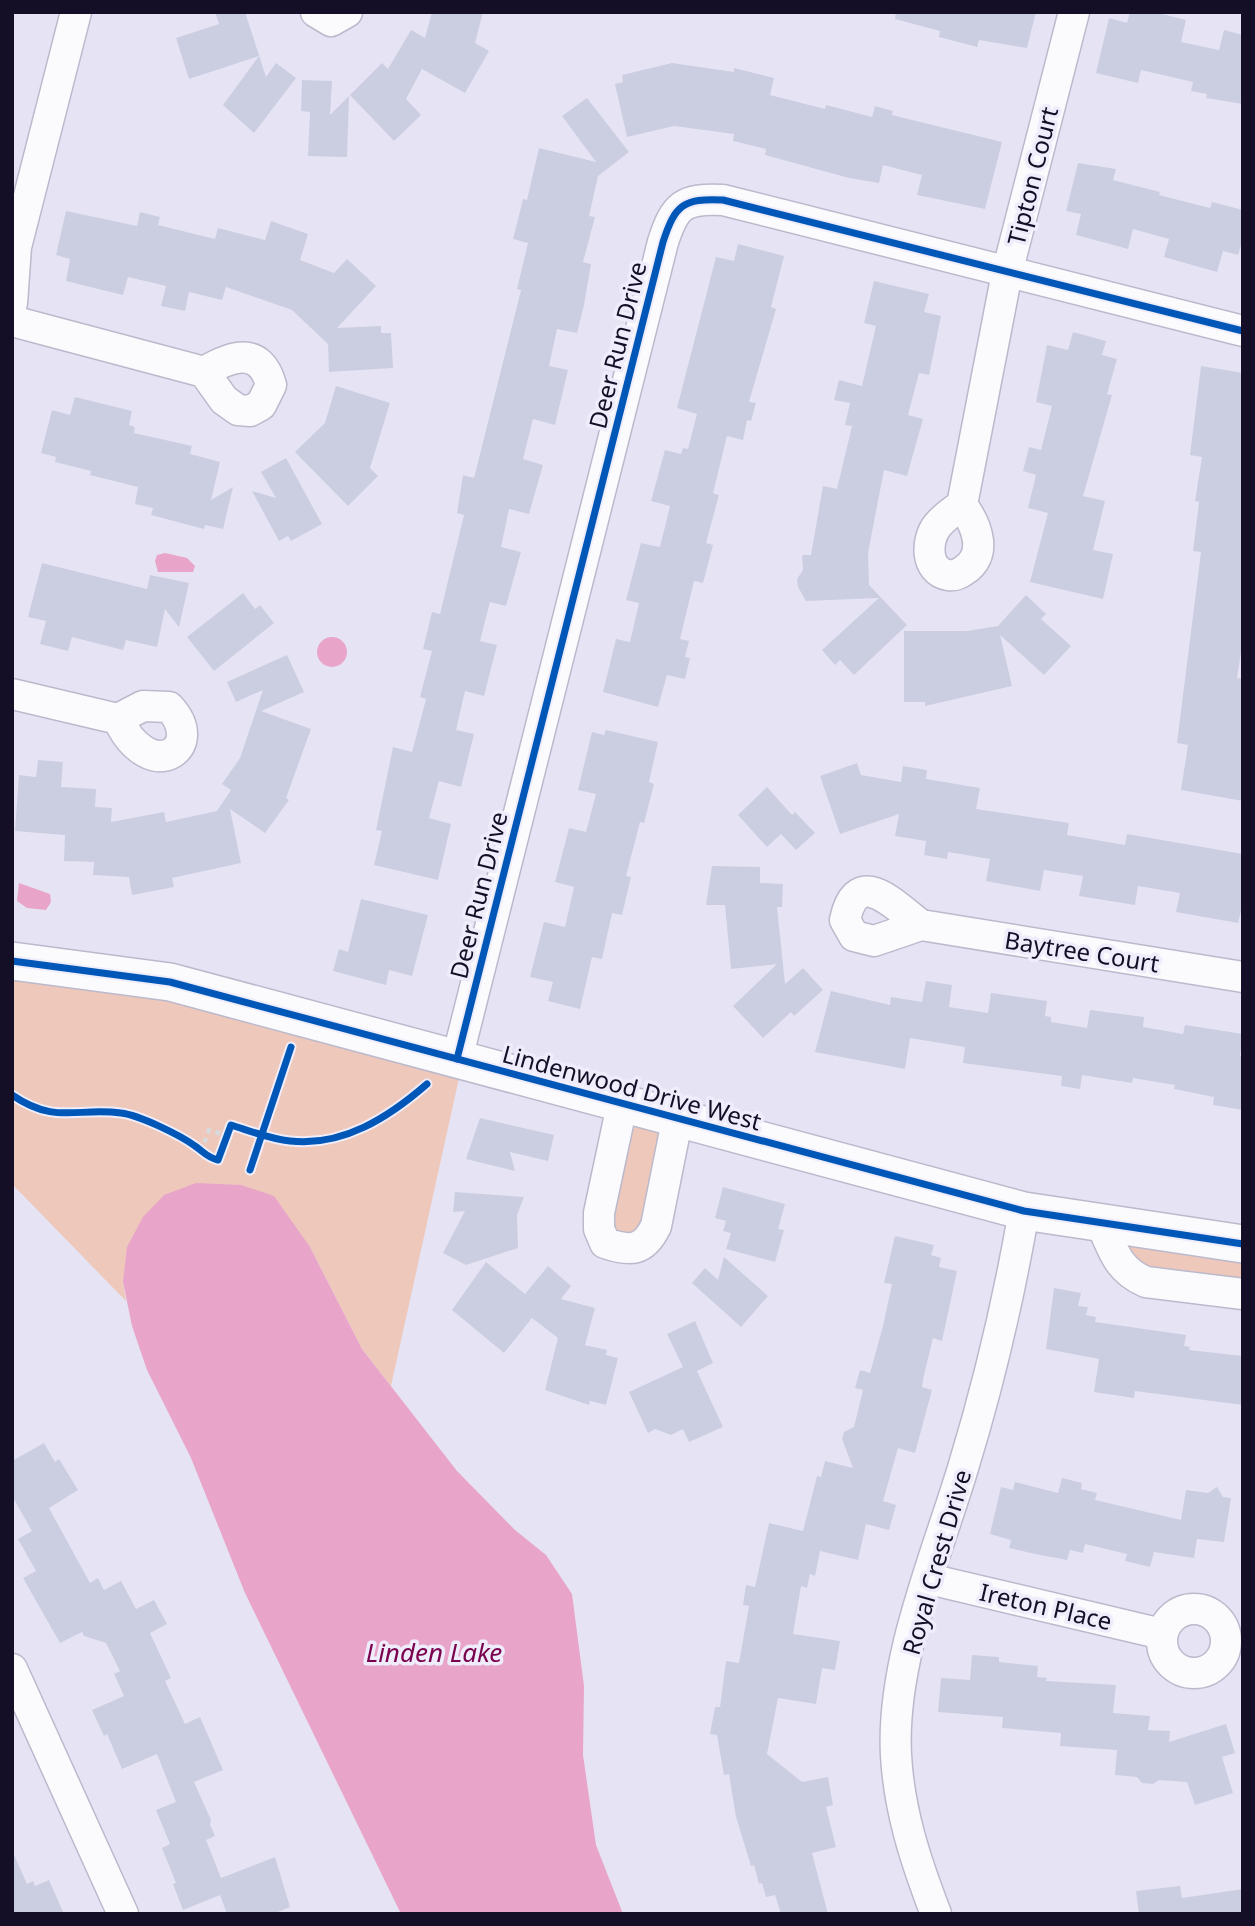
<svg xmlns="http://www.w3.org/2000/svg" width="1255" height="1926" font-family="'Noto Sans',sans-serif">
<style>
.green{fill:#eec8ba}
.water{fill:#e8a5c9}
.building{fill:#cbcee1}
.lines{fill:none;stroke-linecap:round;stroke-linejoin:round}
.minor-casing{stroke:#bbb9cc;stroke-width:33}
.tertiary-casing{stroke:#bbb9cc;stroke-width:40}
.path{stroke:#d9d9de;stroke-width:4.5;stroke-dasharray:5 5;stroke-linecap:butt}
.minor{stroke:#fbfbfd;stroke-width:30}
.tertiary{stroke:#fbfbfd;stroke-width:37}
.cycleway-casing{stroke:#efedfb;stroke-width:11}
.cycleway{stroke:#0057b8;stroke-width:7}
.labels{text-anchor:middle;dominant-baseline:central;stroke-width:7;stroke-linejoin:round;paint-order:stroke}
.street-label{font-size:24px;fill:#140f27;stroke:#efedfb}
.water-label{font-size:26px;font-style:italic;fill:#79014d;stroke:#efedfb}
</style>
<rect width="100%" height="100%" fill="#e6e4f4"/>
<!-- green -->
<g class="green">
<path d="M12,961L463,1060L391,1386L362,1349L310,1247L123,1282L126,1301L12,1184Z"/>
<path d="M622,1105L677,1121L656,1226L619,1248L599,1213Z"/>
<path d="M1102,1225L1243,1244V1294L1161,1284Z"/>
</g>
<!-- water -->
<g class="water">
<path d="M165,553L187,558L195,566L193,572H158L155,561L157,555Z"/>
<circle cx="332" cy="652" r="15"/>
<path d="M19,883L50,894L51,902L46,910L27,908L17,901Z"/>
<path d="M196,1183L241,1185L274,1196L310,1247L362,1349L457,1471L515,1530L546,1555L572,1594L584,1686L583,1755L596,1845L623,1914H401L245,1593L191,1458L147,1370L132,1326L123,1282L127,1247L143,1217L164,1195Z"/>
</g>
<!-- building -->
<g class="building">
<path d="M215,12H245L266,77L276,63L296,78L254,133L223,105L259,56L189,79L176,38L219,24Z"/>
<path d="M432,12H483L475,43L489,51L465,93L422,69L406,99L421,115L394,141L350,95L382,63L388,69L411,30L425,38Z"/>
<path d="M896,12H1036L1027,48L979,40L977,47L939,37L940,31L895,19Z"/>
<path d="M1130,12H1154L1186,20L1181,42L1219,50L1224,30L1243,35V104L1206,98L1207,94L1191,91L1193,82L1141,70L1138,83L1096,73L1109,18L1127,23Z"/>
<path d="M672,63L734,72V68L774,78L770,95L825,109L826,105L872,117L875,106L893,111L892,115L1002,142L985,209L917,195L922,175L883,165L879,183L849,178L765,155L766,149L733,141L734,134L674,126L627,137L615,84L623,82L622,75Z"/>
<path d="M302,80L332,81L330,115L349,96L347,157L308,156L310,112L301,111Z"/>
<path d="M587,98L629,152L598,176L589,216L595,217L583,262L591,264L584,305L577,333L557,329L549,366L568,370L555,425L533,419L523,459L543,465L529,514L509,509L501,547L521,552L506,606L490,602L480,641L497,645L484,696L465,691L456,730L474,734L461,787L439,781L429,818L451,824L438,880L374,865L382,831L376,830L393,747L412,752L426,699L420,697L432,651L423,649L432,612L440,614L464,515L457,513L463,475L474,478L521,290L517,289L528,243L513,239L523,199L527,200L539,148L596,162L562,116Z"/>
<path d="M1078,163L1116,169L1113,180L1160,192L1159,195L1210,208L1212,202L1243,210V239L1238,255L1223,251L1217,272L1164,257L1169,239L1133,229L1128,249L1076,235L1081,214L1066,211Z"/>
<path d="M66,211L137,226L140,212L160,217L158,225L215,239L218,228L265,240L271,221L308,234L300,260L334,273L347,259L376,286L337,328L381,326V333H391L393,368L329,372L328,344L292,310L226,287L222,300L189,292L185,311L161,306L166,286L128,277L123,295L66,281L70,259L56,255Z"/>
<path d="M738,244L784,256L771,307L776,309L749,402L756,403L751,421L747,420L743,440L727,436L713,493L719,495L706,543L713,545L703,583L694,581L680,639L689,641L685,657L690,658L685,679L667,675L658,707L603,692L616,639L630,642L639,603L626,600L641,543L660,547L670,506L651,501L665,450L681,454L683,448L688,449L697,414L677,408L716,257L734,261Z"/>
<path d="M874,281L929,294L924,312L941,316L929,375L919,373L908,415L923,419L907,476L884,470L868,553L869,585L907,625L854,675L840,660L835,665L822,650L879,598L806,601L798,587L797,579L803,570L802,555H811L823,486L837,489L852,426L845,425L850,403L834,400L839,380L862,386L876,326L864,323Z"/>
<path d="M1073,332L1106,341L1102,355L1117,359L1107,394L1112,395L1083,496L1105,501L1093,550L1113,554L1103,599L1030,582L1048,513L1028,508L1036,475L1023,471L1029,447L1041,450L1052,406L1036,402L1047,345L1068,350Z"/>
<path d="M1201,366L1243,373V640L1237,678L1243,679V801L1181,790L1188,745L1177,743L1201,552L1193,551L1199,502L1195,501L1202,457L1190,455Z"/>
<path d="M336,386L390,403L370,468L378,476L348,506L295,452L325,423Z"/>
<path d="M75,397L132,411L129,425L135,427L134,433L192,446L190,454L220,462L211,500L233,487L223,529L205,525L204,529L151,515L153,508L135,504L138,487L90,475L91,471L55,462L56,457L41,453L52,410L70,415Z"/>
<path d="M286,458L322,524L291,541L288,536L279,541L252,491L276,498L261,472Z"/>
<path d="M42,563L147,589L150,575L189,583L179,627L165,609L157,647L126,640L123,650L72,637L68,651L40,644L46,621L28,617Z"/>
<path d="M243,593L255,609L260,605L274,623L214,671L187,637Z"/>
<path d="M1026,595L1046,614L1041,619L1071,646L1044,675L1000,635L1012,686L925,706V702H904V631H967L998,626Z"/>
<path d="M287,655L304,692L261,711L311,729L286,798L289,800L265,833L230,809L241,863L172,878L174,887L132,895L129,877L93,875L94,862L64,861L65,835L15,831L19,775L36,777L38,760L63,762L61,787L96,789L95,807L112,808L111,822L164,812L166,822L217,811L231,790L222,784L240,758L263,690L236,702L227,682Z"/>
<path d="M606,730L658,742L649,782L654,784L644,823L640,822L626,876L631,877L622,915L612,913L602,959L592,957L580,1009L548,1001L553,982L530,977L544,922L565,927L574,887L555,882L569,828L586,832L596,794L578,790L592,732L604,735Z"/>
<path d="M857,763L861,775L901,782L903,766L927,770L926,779L980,788L976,809L1069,823L1067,835L1125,845L1127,834L1243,854V903L1238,923L1176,912L1180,893L1138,886L1135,905L1079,896L1083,876L1044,870L1040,891L986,881L990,859L948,852L947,859L924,855L926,841L895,836L899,814L840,834L820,776Z"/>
<path d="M767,787L792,815L795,812L815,833L796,850L781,834L767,847L738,815Z"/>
<path d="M712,866L760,867V883L783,884L782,907H777L785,984L803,968L823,990L794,1016L791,1012L763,1038L733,1006L777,964L731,969L725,905H706Z"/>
<path d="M361,899L428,915L412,976L389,970L386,985L333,971L339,949L348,952Z"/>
<path d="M926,981L952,985L949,1007L988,1013L991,993L1047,1001L1045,1016L1051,1017V1022L1087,1028L1090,1010L1144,1017L1143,1027L1183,1034L1185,1025L1243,1034L1240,1056H1243V1110L1213,1105L1214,1097L1174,1089L1175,1085L1133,1078L1132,1083L1082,1075L1080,1089L1061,1086L1062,1076L963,1063L965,1047L910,1038L905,1069L815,1052L831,991L890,1005L891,997L922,1002Z"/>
<path d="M480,1118L554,1135L548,1161L510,1152L515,1171L466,1159Z"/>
<path d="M723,1187L785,1204L778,1229L784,1230L775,1262L726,1249L731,1233L723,1231L726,1221L715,1218Z"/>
<path d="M455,1192L524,1197L517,1215L518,1248L466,1265L443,1253L465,1211L453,1212Z"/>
<path d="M895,1236L934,1245L931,1255L941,1258L939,1267L957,1271L942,1341L933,1338L924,1375L922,1387L932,1390L915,1453L898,1448L883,1501L896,1505L889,1530L866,1524L858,1560L820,1551L815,1576L810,1574L807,1588L801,1586L793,1634L840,1641L835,1670L822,1668L816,1704L778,1698L767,1754L802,1782L828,1777L833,1805L826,1807L836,1847L812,1853L828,1914H781L775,1895L766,1897L762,1883L759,1884L754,1865L751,1866L736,1817L729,1774L724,1775L717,1735L710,1734L715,1707H720L726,1661L739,1663L749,1606L743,1605L746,1585L755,1587L769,1523L803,1531L817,1476L821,1477L825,1461L853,1468L842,1439L844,1432L854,1427L863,1390L855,1388L860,1370L870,1373L883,1326L892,1284L884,1283Z"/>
<path d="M724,1257L768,1296L741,1327L692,1283L705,1268L718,1280Z"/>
<path d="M486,1262L525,1294L548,1266L571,1286L561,1299L595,1308L585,1345L607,1350L606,1355L618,1358L606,1405L590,1401L589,1405L545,1390L558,1338L532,1318L504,1353L452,1310Z"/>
<path d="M1054,1288L1081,1293L1078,1306L1088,1307L1086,1315L1096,1317L1095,1322L1186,1335L1184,1346L1190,1347L1189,1350L1243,1356V1405L1135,1391L1134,1398L1094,1392L1099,1359L1046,1349Z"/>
<path d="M695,1321L713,1363L697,1371L723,1427L689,1442L683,1429L671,1435L655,1429L648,1433L629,1392L683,1367L667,1334Z"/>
<path d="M44,1443L55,1462L59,1459L78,1490L49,1508L90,1583L98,1578L104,1590L121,1581L136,1609L154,1600L167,1624L150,1633L171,1678L165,1681L185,1724L200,1717L223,1770L194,1782L211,1820L210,1824L215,1836L206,1840L221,1878L275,1857L290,1907L273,1914H227L220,1895L183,1910L173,1884L176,1883L162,1848L170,1844L156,1810L176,1802L157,1754L122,1769L107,1734L104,1736L92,1710L124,1696L114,1674L120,1671L106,1643L84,1636L82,1632L60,1643L23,1578L36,1571L18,1539L32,1531L12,1496V1461Z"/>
<path d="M1062,1478L1082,1483L1081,1489L1097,1493L1095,1500L1181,1520L1186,1490L1208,1493L1217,1487L1223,1497L1231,1498L1224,1542L1197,1539L1194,1558L1154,1552L1150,1567L1125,1561L1127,1554L1085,1544L1083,1553L1070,1550L1067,1560L1035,1554L1009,1548L1011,1540L990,1534L1001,1487L1013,1490L1015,1482L1058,1493Z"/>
<path d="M972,1655L999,1657V1662L1038,1666L1037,1677L1047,1678L1046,1681L1116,1685L1113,1713L1150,1716L1148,1730L1170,1731L1169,1742L1226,1724L1235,1753L1222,1757L1233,1793L1195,1805L1187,1782L1159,1780L1153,1784L1142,1783L1137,1777L1115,1775L1117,1750L1060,1746L1061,1733L1002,1728L1003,1717L938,1712L941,1678L970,1680Z"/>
<path d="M12,1850L27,1884L33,1881L35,1886L49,1880L64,1914H12Z"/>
<path d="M1180,1886L1182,1898L1243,1889V1914H1139L1136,1891Z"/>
</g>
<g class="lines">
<defs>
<g id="minor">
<path d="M316,12L331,21L347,12"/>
<path d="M12,303L16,247L76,12"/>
<path d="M12,321L204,372L224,400L238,410L250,411L261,405L271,385C260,345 231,356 204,372"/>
<path d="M962,505C977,525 989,556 963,571C959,574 953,576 948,575C925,571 926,540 937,526C944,517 953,511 962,505L1007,273L1074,12"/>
<path d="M12,694L118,719L143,706L169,707C208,748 150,787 118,719"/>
<path d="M921,925C895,906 857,863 845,920L854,936L874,941L921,925L1243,977"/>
<path d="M457,1059L663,242C675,205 683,198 723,200L1243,331"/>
<path d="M622,1105L599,1213V1229L605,1243C631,1252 644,1251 656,1226L677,1121"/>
<path d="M1102,1225C1113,1251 1119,1271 1146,1282L1243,1294"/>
<path d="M929,1579L1162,1634"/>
<circle cx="1194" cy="1641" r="32"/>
<path d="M12,1669L123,1914"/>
<path d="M936,1914C916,1862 899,1811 896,1755C891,1661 936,1557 963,1468C989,1383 1009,1298 1024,1211"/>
</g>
<path id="tertiary" d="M12,961L170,982L1024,1211L1243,1244"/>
</defs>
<!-- minor casing -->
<use href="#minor" class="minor-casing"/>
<!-- tertiary casing -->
<use href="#tertiary" class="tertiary-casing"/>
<!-- path -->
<g class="path">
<path d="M12,1095C56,1125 77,1107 121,1113C139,1115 180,1135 195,1146C204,1152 206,1157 218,1160L231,1125C250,1131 270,1139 290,1141C343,1147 389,1117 427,1084"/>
<path d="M201,1152L209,1130L228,1136"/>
<path d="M250,1170L291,1047"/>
</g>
<!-- minor -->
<use href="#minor" class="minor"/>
<!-- tertiary -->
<use href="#tertiary" class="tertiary"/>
<defs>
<g id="cycleway">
<path d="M12,961L170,982L1024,1211L1243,1244"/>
<path d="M457,1059L663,242C675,205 683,198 723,200L1243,331"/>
<path d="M12,1095C56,1125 77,1107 121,1113C139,1115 180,1135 195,1146C204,1152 206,1157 218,1160L231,1125C250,1131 270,1139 290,1141C343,1147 389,1117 427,1084"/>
<path d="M250,1170L291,1047"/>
</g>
</defs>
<!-- cycleway casing -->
<use href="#cycleway" class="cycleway-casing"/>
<!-- cycleway -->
<use href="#cycleway" class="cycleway"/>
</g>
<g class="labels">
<!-- street labels -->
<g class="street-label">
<text transform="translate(1032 176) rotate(-76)">Tipton Court</text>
<text transform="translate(617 345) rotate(-76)">Deer Run Drive</text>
<text transform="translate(478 895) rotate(-76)">Deer Run Drive</text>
<text transform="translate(1082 951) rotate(9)">Baytree Court</text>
<text transform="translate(632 1087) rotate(15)">Lindenwood Drive West</text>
<text transform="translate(936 1562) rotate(-74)">Royal Crest Drive</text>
<text transform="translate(1046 1606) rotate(13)">Ireton Place</text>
</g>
<!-- water labels -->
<g class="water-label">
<text x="434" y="1652">Linden Lake</text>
</g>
</g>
<!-- border -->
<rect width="1255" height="1926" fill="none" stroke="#140f27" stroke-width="28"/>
</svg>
